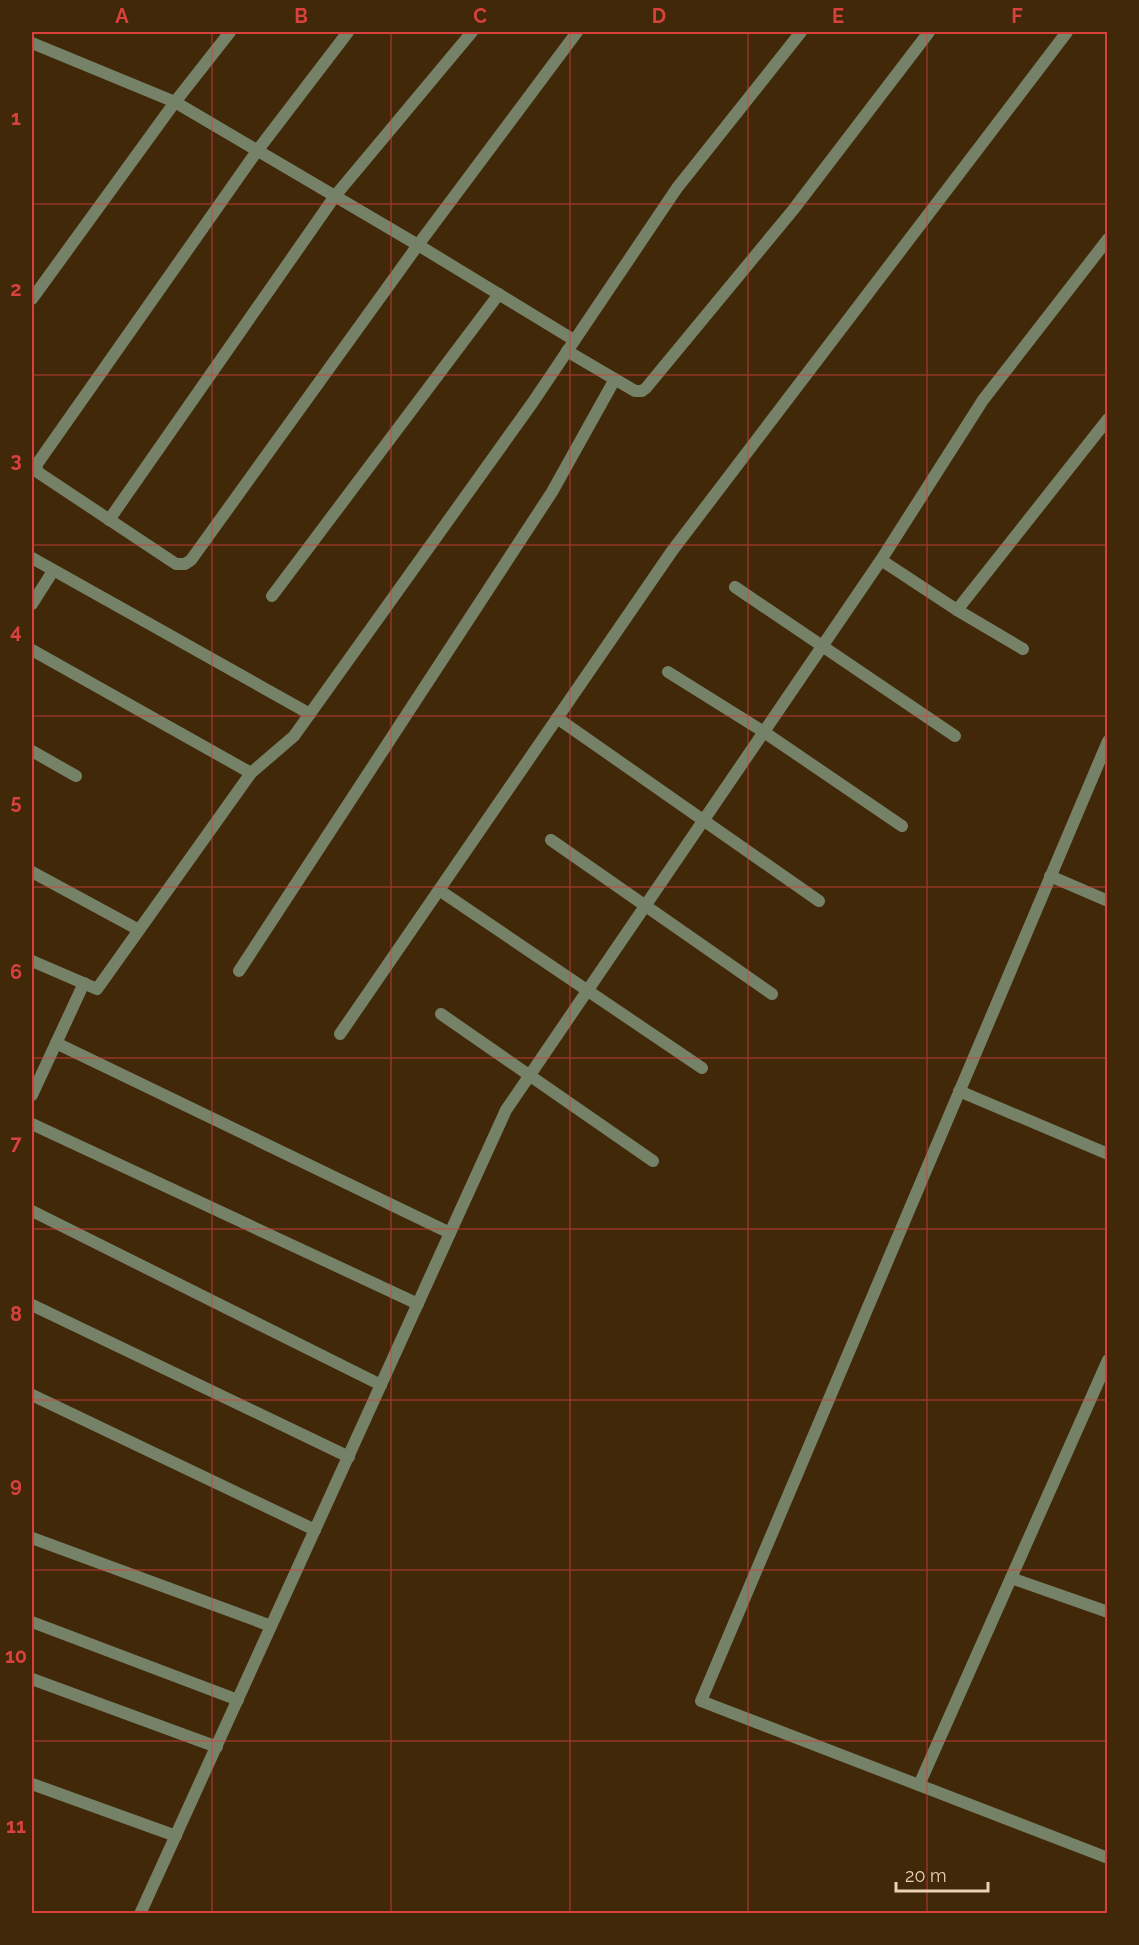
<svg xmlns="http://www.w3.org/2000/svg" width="1139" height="1945" font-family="Raleway,sans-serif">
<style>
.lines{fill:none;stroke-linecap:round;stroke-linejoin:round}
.lane{stroke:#758268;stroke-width:12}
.street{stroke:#758268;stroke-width:12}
.grid{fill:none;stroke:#d9413d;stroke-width:1.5;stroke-opacity:0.55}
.neatline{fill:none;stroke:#d9413d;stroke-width:2}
.grid-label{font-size:20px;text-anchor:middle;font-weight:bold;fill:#d9413d}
</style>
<rect width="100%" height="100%" fill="#402809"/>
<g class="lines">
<!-- lane -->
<path class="lane" d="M441,1014L653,1161"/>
<!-- street -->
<g class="street">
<path d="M348,32L257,151L37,464L36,467L39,473L176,564H185L191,560L418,245L577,32"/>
<path d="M32,43L175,102L418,245L574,340"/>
<path d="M32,299L175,102L230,32"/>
<path d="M567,351L635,391H642L646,388L793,210L929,32"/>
<path d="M109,520L335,196L472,32"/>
<path d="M32,558L310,714"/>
<path d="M881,560L957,610L1023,649"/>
<path d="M735,587L955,736"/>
<path d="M272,596L499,294"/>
<path d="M32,604L53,571"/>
<path d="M957,610L1108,419"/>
<path d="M32,650L251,773"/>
<path d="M668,672L764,732L902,826"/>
<path d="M557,718L819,901"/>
<path d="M1108,741L701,1701L1108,1858"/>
<path d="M32,751L76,776"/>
<path d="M551,840L772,994"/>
<path d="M32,872L139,930"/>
<path d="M1050,876L1108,901"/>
<path d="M439,890L702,1068"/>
<path d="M32,961L97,989L251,773L294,736L533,402L677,188L801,32"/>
<path d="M239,971L552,492L615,379"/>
<path d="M340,1034L672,551L1067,32"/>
<path d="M56,1043L450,1233"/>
<path d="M959,1091L1108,1154"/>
<path d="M32,1095L84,983"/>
<path d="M32,1124L418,1304"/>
<path d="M32,1211L381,1385"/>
<path d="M32,1305L349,1457"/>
<path d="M32,1395L315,1530"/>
<path d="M32,1538L271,1626"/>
<path d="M1011,1578L1108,1612"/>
<path d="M32,1622L238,1700"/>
<path d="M32,1679L217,1747"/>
<path d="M32,1784L176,1836"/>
<path d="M919,1785L1108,1360"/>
<path d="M140,1914L506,1110L881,560L983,400L1108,239"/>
</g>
</g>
<!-- grid -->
<path class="grid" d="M212,32V1914M391,32V1914M570,32V1914M748,32V1914M927,32V1914M32,204H1108M32,375H1108M32,545H1108M32,716H1108M32,887H1108M32,1058H1108M32,1229H1108M32,1400H1108M32,1570H1108M32,1741H1108"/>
<!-- border -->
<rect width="1139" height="1945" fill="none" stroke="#402809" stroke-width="66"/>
<!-- scale -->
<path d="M896 1882v9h92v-9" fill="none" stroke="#ebd1b6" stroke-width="3"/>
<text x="905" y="1882" font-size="18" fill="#ebd1b6" stroke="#402809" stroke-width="4.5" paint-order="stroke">20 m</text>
<rect x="33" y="33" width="1073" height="1879" class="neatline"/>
<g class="grid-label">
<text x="122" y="23">A</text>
<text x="301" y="23">B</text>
<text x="480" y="23">C</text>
<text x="659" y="23">D</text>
<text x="838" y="23">E</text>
<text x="1017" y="23">F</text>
<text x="16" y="125">1</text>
<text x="16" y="296">2</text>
<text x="16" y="467">3</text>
<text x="16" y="638">4</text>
<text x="16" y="809">5</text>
<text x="16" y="979">6</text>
<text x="16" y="1150">7</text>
<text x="16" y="1321">8</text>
<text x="16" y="1492">9</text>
<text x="16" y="1663">10</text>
<text x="16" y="1833">11</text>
</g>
</svg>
